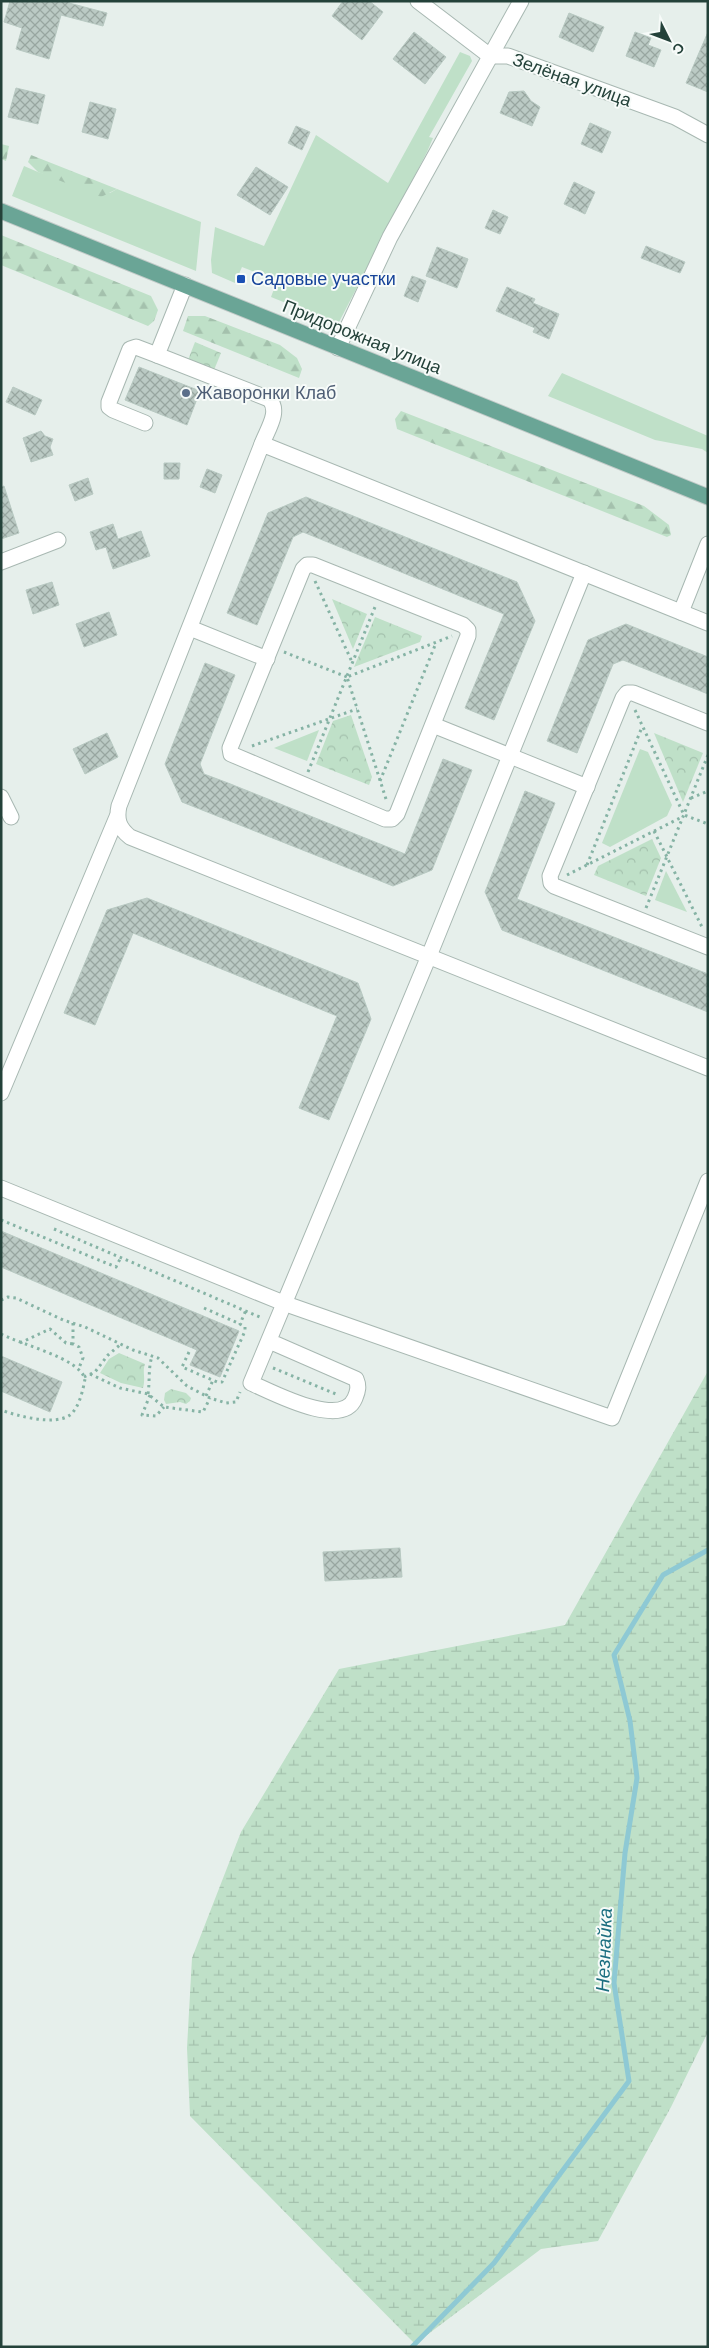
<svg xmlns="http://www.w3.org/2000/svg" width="709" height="2348" font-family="Helvetica,sans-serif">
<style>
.grass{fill:#bfe0c8}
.forest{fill:url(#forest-firs)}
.wetland{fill:url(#wetland-marsh)}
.park{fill:url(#park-crowns)}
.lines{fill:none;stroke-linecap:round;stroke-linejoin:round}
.stream{stroke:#8ec9d4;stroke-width:5}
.building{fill:url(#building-cross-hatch);stroke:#b8c9c2}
.minor-casing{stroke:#a8b8b2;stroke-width:17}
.major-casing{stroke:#c2cac8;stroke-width:17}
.path{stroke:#86b3a5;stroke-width:3;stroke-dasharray:2.5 4;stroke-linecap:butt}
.minor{stroke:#fff;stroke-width:15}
.major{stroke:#6aa596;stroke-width:15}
.transit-dot{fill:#1a4fb4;stroke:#f7fbf9;stroke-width:2}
.service-dot{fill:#5c6f8a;stroke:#f7fbf9;stroke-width:2}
.labels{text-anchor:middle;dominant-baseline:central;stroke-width:4;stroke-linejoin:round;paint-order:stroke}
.street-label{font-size:18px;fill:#24423a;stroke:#f7fbf9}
.transit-label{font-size:18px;fill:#164399;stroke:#f7fbf9;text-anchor:start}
.service-label{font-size:18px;fill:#4e5e75;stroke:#f7fbf9;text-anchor:start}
.water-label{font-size:19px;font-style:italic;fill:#1c6f80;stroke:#f7fbf9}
</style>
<defs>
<pattern id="forest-firs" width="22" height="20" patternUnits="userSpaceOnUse" patternTransform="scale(1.25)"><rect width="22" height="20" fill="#bfe0c8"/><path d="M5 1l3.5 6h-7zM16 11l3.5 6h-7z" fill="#a4c1ad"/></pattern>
<pattern id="wetland-marsh" width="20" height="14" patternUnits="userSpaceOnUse" patternTransform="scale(1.25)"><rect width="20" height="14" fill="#bfe0c8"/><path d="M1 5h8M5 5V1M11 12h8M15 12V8" fill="none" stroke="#a4c1ad"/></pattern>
<pattern id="park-crowns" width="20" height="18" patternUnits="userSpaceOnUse" patternTransform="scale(1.25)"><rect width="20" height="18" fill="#bfe0c8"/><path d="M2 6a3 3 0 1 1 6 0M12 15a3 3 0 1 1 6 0" fill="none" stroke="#a4c1ad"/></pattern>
<pattern id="building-cross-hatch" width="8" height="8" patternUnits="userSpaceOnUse" patternTransform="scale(1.25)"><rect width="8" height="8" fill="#bbcac4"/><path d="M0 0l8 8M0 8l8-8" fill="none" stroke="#98a6a0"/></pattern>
</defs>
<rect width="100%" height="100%" fill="#e6efeb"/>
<!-- grass -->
<g class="grass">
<path d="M460,52L470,56L472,61L429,137L433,138L427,152L338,324L271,297L277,281L242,267L235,283L212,273L211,260L215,227L264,246L316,135L388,183Z"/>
<path d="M24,166L38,172L110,193L117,189L201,222L196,271L12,196Z"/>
<path d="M562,373L708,436V453L702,449L655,440L548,396Z"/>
<path d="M319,730L307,761L274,748Z"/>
<path d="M640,749L648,752L672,805L667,816L610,847L602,843Z"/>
<path d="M666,871L687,912L655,900Z"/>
</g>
<!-- forest -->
<g class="forest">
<path d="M1,144L9,146L6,161L1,159Z"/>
<path d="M31,155L117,189L101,197L38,172L28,162Z"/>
<path d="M1,235L151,296L158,310L154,321L148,326L1,265Z"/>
<path d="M188,316H205L280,345L297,358L302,369L299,378L183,331Z"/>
<path d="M401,411L644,506L669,525L671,535L667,537L397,429L395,419Z"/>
</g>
<!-- wetland -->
<path class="wetland" d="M708,1371V2032L671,2107L598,2241L541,2249L415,2344L190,2116L187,2048L192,1958L241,1832L339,1669L565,1625Z"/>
<!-- park -->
<g class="park">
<path d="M195,342L221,353L214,370L188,360Z"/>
<path d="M332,599L367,614L353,649Z"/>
<path d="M375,617L422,636L420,642L354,667Z"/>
<path d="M351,715L372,777L369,785L316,764L333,721Z"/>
<path d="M654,733L703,753L683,802Z"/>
<path d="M652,839L661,858L646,896L594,875L598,866Z"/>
<path d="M119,1353L145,1364C142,1371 146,1378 143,1388L121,1383L100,1373L109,1359Z"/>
<path d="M171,1389L186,1393L191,1398L190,1401L186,1404L180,1402L166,1404L164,1400L165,1393Z"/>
</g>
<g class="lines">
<!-- stream -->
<path class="stream" d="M412,2347L494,2263L629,2081L614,1983L625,1853L637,1778L630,1721L614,1655L663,1575L708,1550"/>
</g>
<!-- building -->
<g class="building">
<path d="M10,1H69V3L107,13L103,26L61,15L49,59L16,49L22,28L4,22Z"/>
<path d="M343,1H369L383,12L362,40L332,16Z"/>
<path d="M569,13L604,27L593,52L559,37Z"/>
<path d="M414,32L446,57L425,84L393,59Z"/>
<path d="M635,32L651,38L648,45L661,50L654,67L626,56Z"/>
<path d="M708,32V92L686,83Z"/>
<path d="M16,88L45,95L38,124L8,117Z"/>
<path d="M524,91L531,101L540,107L532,126L500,113L509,92Z"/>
<path d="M90,102L116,109L108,139L82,132Z"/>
<path d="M590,123L611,132L602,153L581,144Z"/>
<path d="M296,126L310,132L302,150L288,143Z"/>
<path d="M256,167L288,187L270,215L237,195Z"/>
<path d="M574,182L595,192L585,214L564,204Z"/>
<path d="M493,210L508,217L500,234L485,228Z"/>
<path d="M646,246L685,262L680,273L641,258Z"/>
<path d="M437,247L468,259L457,288L426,276Z"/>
<path d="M412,276L426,281L418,302L404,296Z"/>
<path d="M507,287L535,299L533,303L559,314L549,339L533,332L535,328L496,311Z"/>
<path d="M139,367L200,391L187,425L125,400Z"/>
<path d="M13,387L42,400L35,415L6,402Z"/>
<path d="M41,431L45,436L53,439L50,447L53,455L31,462L23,438Z"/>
<path d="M164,463H180L179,479H164Z"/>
<path d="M207,469L222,475L215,493L200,487Z"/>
<path d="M88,478L93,494L75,501L69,485Z"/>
<path d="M4,486L19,533L1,539V487Z"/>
<path d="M306,497L517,582L535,621L494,720L465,708L504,614L303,532L293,537L257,625L227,613L268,513Z"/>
<path d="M113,524L118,539L141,531L150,556L113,569L106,547L96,550L90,532Z"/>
<path d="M52,582L59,605L33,614L26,590Z"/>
<path d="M109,612L117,635L84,647L76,624Z"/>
<path d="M626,624L708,657V694L623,660L613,664L577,753L547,741L588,640Z"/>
<path d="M205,663L235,675L200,764L204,774L228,783L405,854L443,759L472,770L432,870L393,886L182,802L165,764Z"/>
<path d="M107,733L118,757L85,774L73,749Z"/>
<path d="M525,791L555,803L517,899L708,974V1012L502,930L485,892Z"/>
<path d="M147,898L358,983L371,1019L329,1120L299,1108L337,1016L133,933L95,1025L64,1013L107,910Z"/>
<path d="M1,1231L239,1331L220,1377L190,1365L197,1350L1,1267Z"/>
<path d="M1,1356L62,1382L50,1412L1,1391Z"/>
<path d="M400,1548L402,1577L325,1581L323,1552Z"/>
</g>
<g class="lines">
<defs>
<g id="minor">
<path d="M418,1L490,56H508L675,117L708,135"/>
<path d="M185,285L157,355L269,399C281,411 267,430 262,444"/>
<path d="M338,348L390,237L521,1"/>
<path d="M145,423L113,410L109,407V402L130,349L136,347L157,355"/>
<path d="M1,562L58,540"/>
<path d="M307,565H313L463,625L468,630V636L397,814L392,819H385L231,754L230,748L303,569Z"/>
<path d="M681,612L708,544"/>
<path d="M708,623L262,444L119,806C116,820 119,828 130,837L708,1068"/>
<path d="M190,628L267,659"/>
<path d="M708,723L633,693H627L623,698L550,876L551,883L554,886L708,947"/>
<path d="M433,725L587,787"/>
<path d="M1,797L11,817"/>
<path d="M1,1093L117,817"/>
<path d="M1,1188L286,1304L612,1418L708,1181"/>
<path d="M269,1341L356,1379C359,1386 358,1391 355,1398C342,1430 272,1392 251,1383L429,956L584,573"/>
</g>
<path id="major" d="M1,211L708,497"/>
</defs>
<!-- minor casing -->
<use href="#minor" class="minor-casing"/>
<!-- major casing -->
<use href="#major" class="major-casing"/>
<!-- path -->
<g class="path">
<path d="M315,581L352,662"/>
<path d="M284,652L347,677"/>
<path d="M635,710L684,815L708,824"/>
<path d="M252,746L357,709"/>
<path d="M308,772L375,607"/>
<path d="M380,781L436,643"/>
<path d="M691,798L708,791"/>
<path d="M386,799L347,677L452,636"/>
<path d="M654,831L703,929"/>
<path d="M587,865L642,727"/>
<path d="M567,875L682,817"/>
<path d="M646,908L708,755"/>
<path d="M1,1220L116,1267L121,1257"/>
<path d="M54,1229L262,1318"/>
<path d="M1,1300L8,1297L16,1298L63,1320L85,1327L133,1350L158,1358L187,1386L210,1398L226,1403L236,1402L240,1392"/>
<path d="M204,1308L240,1324"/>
<path d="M73,1323V1344L79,1347L83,1358L79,1368"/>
<path d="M1,1334C22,1345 79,1358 85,1379C83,1390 79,1408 70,1415C55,1426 17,1416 1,1410"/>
<path d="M20,1343L50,1329L66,1343L73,1344"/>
<path d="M189,1352L182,1367L217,1382H222L245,1331V1327L240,1324L246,1310"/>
<path d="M273,1368L336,1394"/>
<path d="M90,1374L120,1388L148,1394L164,1407L203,1412L210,1398"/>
<path d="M84,1377L95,1372L108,1355L121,1344"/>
<path d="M148,1394C150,1380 148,1369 152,1356"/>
<path d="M150,1395L142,1415L156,1416L164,1407"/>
<path d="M206,1396L213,1380"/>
</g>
<!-- minor -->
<use href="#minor" class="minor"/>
<!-- major -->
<use href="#major" class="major"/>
</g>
<!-- markers -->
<rect class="transit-dot" x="236" y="274" width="10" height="10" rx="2.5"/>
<circle class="service-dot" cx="186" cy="393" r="5"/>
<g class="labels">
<!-- street labels -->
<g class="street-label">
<text transform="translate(572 80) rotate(20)">Зелёная улица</text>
<text transform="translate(362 337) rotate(22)">Придорожная улица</text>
</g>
<!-- transit labels -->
<g class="transit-label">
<text x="251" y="279">Садовые участки</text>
</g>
<!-- service labels -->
<g class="service-label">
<text x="196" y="393">Жаворонки Клаб</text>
</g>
<!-- water labels -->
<g class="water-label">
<text transform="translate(604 1950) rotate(-88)">Незнайка</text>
</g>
</g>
<!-- border -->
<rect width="709" height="2348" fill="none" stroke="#24423a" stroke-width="5"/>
<!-- north arrow -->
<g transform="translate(669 40) rotate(132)" stroke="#f7fbf9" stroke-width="4" paint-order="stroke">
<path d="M0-4L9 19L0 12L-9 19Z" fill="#24423a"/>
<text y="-8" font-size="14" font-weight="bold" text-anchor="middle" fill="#24423a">С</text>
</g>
</svg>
